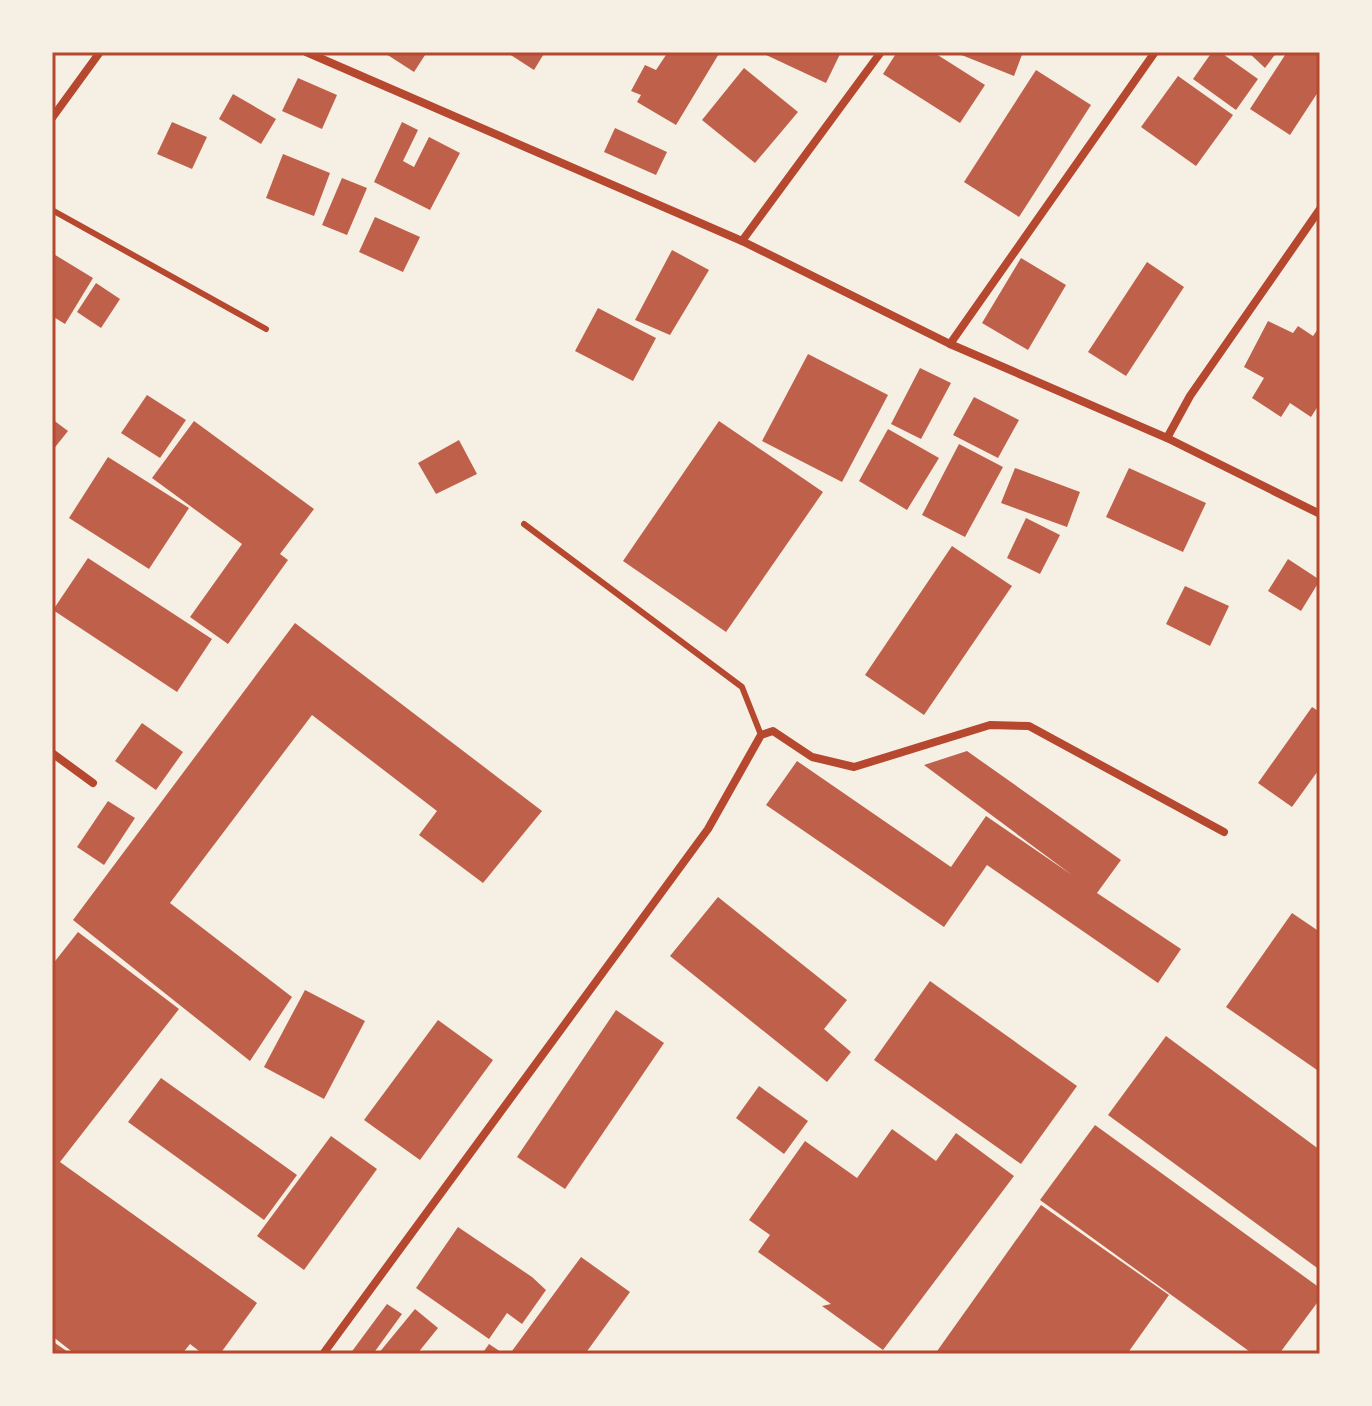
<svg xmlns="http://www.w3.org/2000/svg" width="1372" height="1406" font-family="Quicksand,sans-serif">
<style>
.building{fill:#bf614a}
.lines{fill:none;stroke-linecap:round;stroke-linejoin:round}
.service{stroke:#b5482f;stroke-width:6}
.minor{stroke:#b5482f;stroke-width:8}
.neatline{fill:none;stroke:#b5482f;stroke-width:3}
</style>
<rect width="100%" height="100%" fill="#f6efe4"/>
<!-- building -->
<g class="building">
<path d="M383,52H427L414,72Z"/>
<path d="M506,52H545L534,70Z"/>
<path d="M668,52H720L676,125L637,102L641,95L631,91L645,65L656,70Z"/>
<path d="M765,52H841L826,83L764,54Z"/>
<path d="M897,52H933L985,85L960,123L883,74Z"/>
<path d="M954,52H1023L1014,76Z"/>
<path d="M1212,52H1220L1258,79L1236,110L1193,79Z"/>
<path d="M1248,52H1277L1265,68Z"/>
<path d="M1287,52H1320V89L1290,135L1250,109Z"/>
<path d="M744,68L798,112L755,163L702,120Z"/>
<path d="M1036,70L1091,105L1019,217L964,182Z"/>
<path d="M1178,76L1233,115L1196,166L1141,127Z"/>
<path d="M298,78L337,95L322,129L282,111Z"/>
<path d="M233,94L276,119L261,144L219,119Z"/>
<path d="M172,122L207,137L192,169L157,154Z"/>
<path d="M402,122L418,130L403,161L414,167L429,137L460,153L430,210L374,182Z"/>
<path d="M615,128L667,152L656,175L604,152Z"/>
<path d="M283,154L330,173L314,216L266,198Z"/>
<path d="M342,178L367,188L347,235L322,225Z"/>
<path d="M375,217L420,237L403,272L359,252Z"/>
<path d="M672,250L709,270L670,335L635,320Z"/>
<path d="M52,253L93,278L65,324L52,316Z"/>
<path d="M1021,258L1066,285L1028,350L982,323Z"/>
<path d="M1147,262L1184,287L1126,376L1088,352Z"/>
<path d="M96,283L120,299L101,328L77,312Z"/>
<path d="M598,308L656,338L633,381L575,351Z"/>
<path d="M1268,321L1293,333L1298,326L1313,336L1318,329L1320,330V403L1311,417L1290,403L1281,417L1252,398L1264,378L1244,367Z"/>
<path d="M808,354L888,395L842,482L762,441Z"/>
<path d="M920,368L951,383L921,439L891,424Z"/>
<path d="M147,395L186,420L160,458L121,433Z"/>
<path d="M974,397L1019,420L998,458L953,435Z"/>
<path d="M52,419L68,431L52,451Z"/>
<path d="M194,421L314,509L280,554L288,560L228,644L190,617L242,544L152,478Z"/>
<path d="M719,421L823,492L726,632L623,561Z"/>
<path d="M888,429L939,458L907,510L859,481Z"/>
<path d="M459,440L477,474L436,494L418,463Z"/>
<path d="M959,444L1003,467L965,537L922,515Z"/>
<path d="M108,457L189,508L149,569L69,518Z"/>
<path d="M1015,468L1080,492L1067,527L1001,503Z"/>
<path d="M1129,468L1206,503L1183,552L1106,517Z"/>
<path d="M1026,518L1060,535L1040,574L1007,558Z"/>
<path d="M952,546L1012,586L924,715L865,675Z"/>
<path d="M88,558L212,639L177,692L53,610Z"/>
<path d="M1288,559L1320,580L1301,611L1268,591Z"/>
<path d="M1185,586L1229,606L1210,646L1166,624Z"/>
<path d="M295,623L542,811L483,883L419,835L437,811L312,715L170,903L292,997L250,1061L73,920Z"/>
<path d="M1312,707L1320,712V768L1292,807L1258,783Z"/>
<path d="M142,723L183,752L156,790L115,761Z"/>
<path d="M967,751L1121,860L1097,893L1181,949L1158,983L987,865L944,927L766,805L797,761L951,867L986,816L1072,875L924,765Z"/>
<path d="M108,801L135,818L104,865L77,847Z"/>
<path d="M718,897L847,1000L824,1029L851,1052L827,1082L670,956Z"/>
<path d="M1292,913L1320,932V1072L1226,1007Z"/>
<path d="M78,932L179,1009L60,1162L257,1303L220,1354H203L190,1344L182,1354H75L52,1336V965Z"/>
<path d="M930,981L1077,1086L1021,1164L874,1060Z"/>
<path d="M305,990L365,1021L324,1099L264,1067Z"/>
<path d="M616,1010L664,1043L565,1189L517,1157Z"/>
<path d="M438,1020L493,1060L420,1160L364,1120Z"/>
<path d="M1166,1036L1320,1150V1270L1108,1115Z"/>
<path d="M161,1078L297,1175L264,1220L128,1122Z"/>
<path d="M759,1086L808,1121L784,1154L736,1118Z"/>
<path d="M1095,1125L1320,1288V1299L1279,1354H1253L1040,1200Z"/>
<path d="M892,1129L936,1161L956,1133L1014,1176L883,1350L822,1306L831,1304L758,1252L770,1235L749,1220L805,1141L857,1178Z"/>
<path d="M331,1136L377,1169L304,1270L257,1236Z"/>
<path d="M1041,1205L1169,1295L1127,1354H935Z"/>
<path d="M458,1227L532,1277L546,1290L522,1324L507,1313L489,1339L416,1288Z"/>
<path d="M581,1257L630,1292L585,1354H516L512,1351Z"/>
<path d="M387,1304L402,1314L373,1354H350Z"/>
<path d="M415,1309L438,1328L417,1354H378Z"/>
<path d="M52,1341L71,1354H52Z"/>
<path d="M489,1344L504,1354H482Z"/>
</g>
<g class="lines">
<!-- service -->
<g class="service">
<path d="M52,210L266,329"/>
<path d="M524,524L742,687L761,735"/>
</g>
<!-- minor -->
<g class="minor">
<path d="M306,52L742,241L950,344L1167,438L1320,514"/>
<path d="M52,118L100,52"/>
<path d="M742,241L881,52"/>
<path d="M950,344L1155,52"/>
<path d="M1167,438L1190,396L1320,209"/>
<path d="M52,753L93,783"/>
<path d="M323,1354L708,829L761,735L773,731L812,757L854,767L990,725L1029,726L1224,832"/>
</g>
</g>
<!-- border -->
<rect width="1372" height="1406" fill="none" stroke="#f6efe4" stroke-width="108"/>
<rect x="54" y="54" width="1264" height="1298" class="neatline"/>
</svg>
